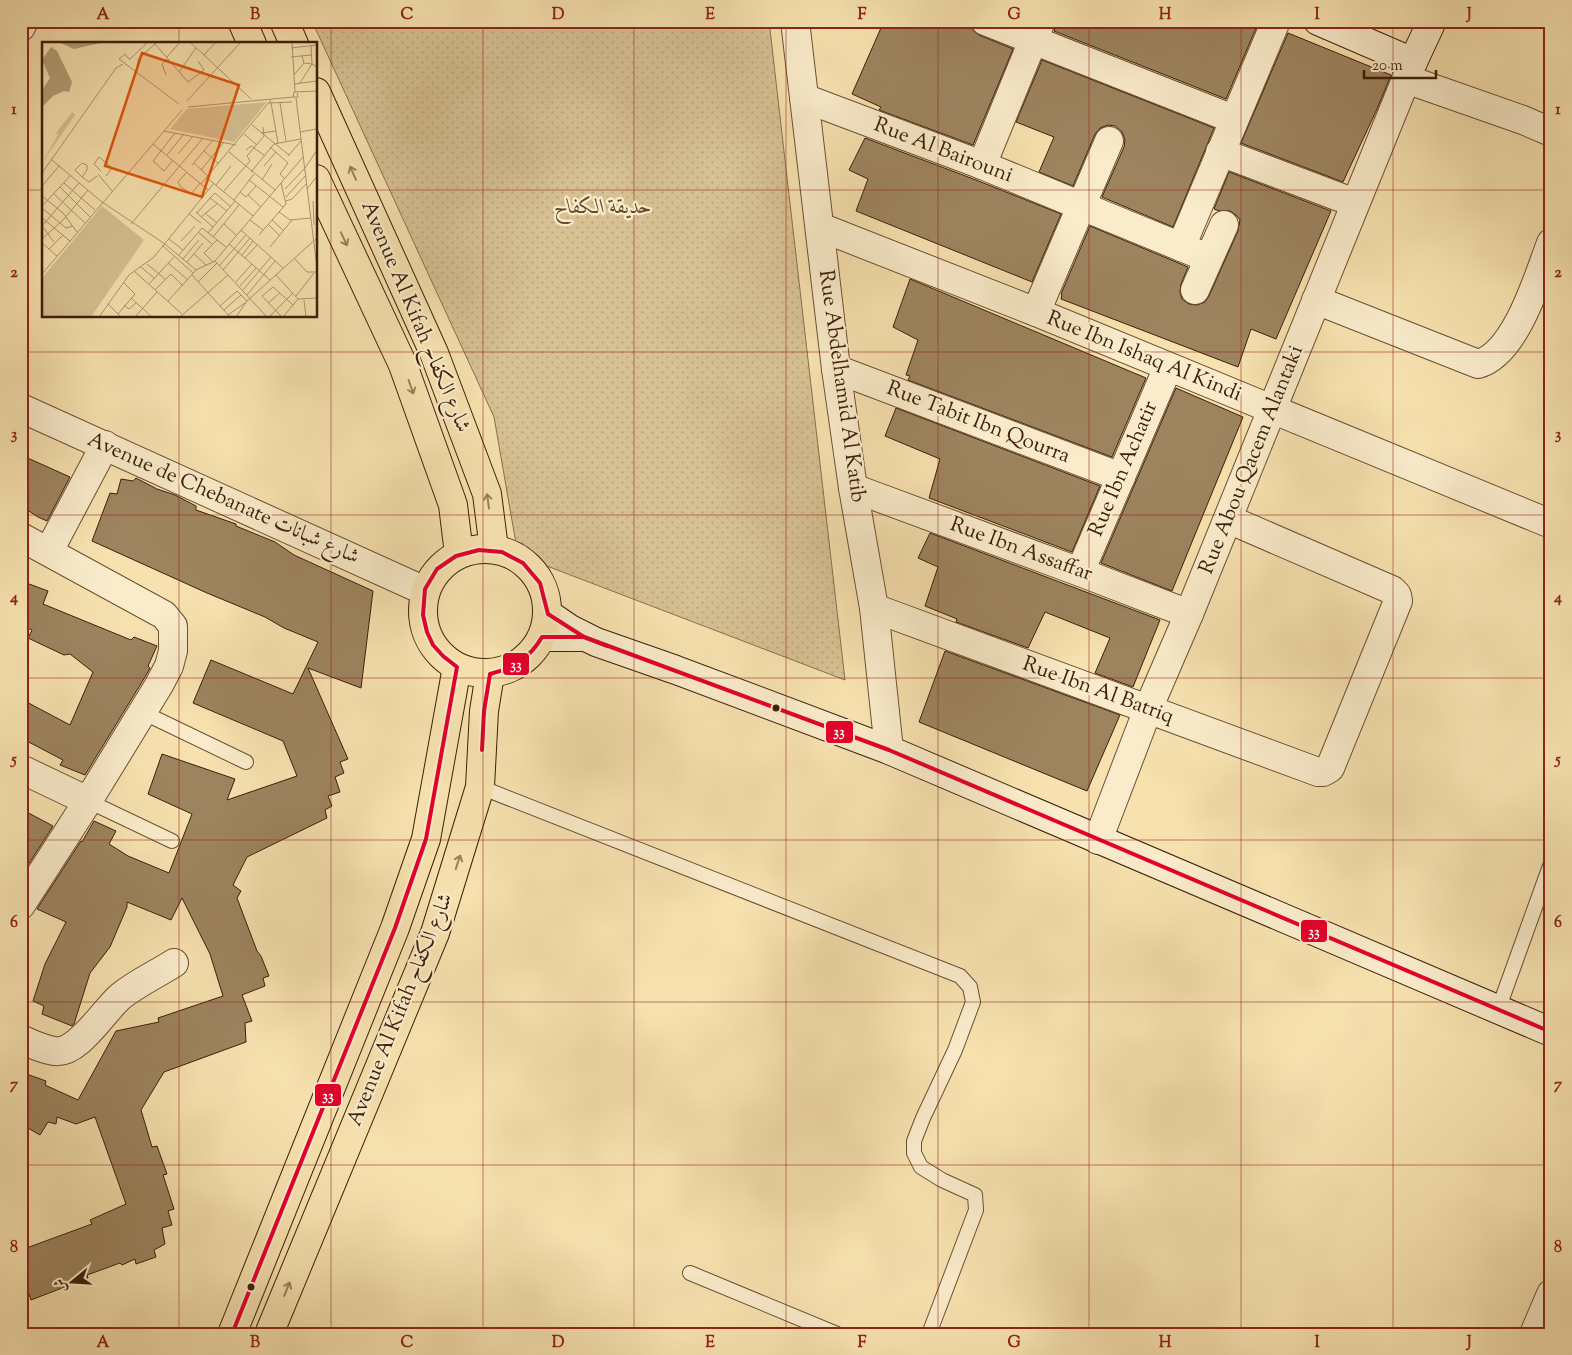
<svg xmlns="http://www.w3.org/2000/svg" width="1572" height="1355" font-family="'Sorts Mill Goudy',Amiri,serif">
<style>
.park{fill:url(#park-dots);stroke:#8a704e}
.building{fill:#9d845f;stroke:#3c1e09}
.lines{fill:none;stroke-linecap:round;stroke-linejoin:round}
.lane-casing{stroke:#6b4f32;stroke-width:16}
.street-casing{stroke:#6b4f32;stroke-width:30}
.secondary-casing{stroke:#3c1e09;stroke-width:30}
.primary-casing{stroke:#3c1e09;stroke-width:30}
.lane{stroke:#faeccb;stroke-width:14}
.street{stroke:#faeccb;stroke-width:28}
.secondary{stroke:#faeccb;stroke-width:28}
.primary{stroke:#f7e2af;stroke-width:28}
.bus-1-casing{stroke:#faeccb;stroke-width:8}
.bus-1{stroke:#e4002b;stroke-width:4}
.oneway{stroke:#9a805c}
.grid{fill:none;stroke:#8f2418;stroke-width:1;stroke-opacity:0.55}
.bus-dot{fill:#3c1e09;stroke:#faeccb;stroke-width:2}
.labels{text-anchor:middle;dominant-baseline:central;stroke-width:4.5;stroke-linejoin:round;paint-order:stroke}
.street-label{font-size:21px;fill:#3c1e09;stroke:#faeccb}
.park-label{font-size:21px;font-style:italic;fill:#63472c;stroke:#faeccb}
.inset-road{fill:none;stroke:#ac946d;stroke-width:1}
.view{fill:#df560c;fill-opacity:0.15;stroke:#df560c;stroke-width:2.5}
.inset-edge{fill:none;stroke:#3c1e09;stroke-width:2.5}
.line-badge{stroke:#faeccb;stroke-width:2}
.badge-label{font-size:14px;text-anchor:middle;font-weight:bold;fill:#fff}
.neatline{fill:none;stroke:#8f2418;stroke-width:2}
.grid-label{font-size:16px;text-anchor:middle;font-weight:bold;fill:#8f2418}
</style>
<defs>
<pattern id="park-dots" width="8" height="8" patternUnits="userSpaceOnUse" patternTransform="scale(1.25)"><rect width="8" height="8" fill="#d7c193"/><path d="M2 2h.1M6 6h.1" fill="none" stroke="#b9a57d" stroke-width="1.8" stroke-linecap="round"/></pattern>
</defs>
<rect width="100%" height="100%" fill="#f7e2af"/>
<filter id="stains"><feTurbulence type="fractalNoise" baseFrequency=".004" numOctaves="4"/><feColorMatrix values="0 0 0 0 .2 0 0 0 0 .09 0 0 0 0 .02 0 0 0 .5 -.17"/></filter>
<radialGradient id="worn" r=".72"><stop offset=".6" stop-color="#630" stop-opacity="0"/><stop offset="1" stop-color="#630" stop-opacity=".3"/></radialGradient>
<!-- park -->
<path class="park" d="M312,21H769L845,680L518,555L494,417Z"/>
<!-- building -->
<g class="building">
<path d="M884,21H970L973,30L979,35L1013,49L973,145L879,110L881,107L852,94Z"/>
<path d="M1058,21H1259L1226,99L1054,31Z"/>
<path d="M1288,33L1391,75L1377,109L1343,182L1241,143Z"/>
<path d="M1042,60L1214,128L1173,227L1102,197L1124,147L1125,140L1122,132L1115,126L1108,125L1100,128L1095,134L1073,186L1039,172L1054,137L1016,122Z"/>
<path d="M865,138L976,180L1061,214L1032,282L856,211L868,179L849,170Z"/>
<path d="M1229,172L1331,211L1276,339L1251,329L1238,367L1061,299L1062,294H1061L1090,226L1188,267L1181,284L1180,292L1182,299L1189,304L1197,305L1205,302L1209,296L1238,231L1240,220L1236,215L1230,211H1219L1214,209Z"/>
<path d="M910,279L1146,378L1112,457L908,380L910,376L906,375L918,340L893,327Z"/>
<path d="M1176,388L1243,417L1172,591L1101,563Z"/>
<path d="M896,408L1100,486L1072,552L929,498L940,459L885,436Z"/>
<path d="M21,455L70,477L47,521L38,517L21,506Z"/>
<path d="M136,478L157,489L175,495L196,506V510L236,524V526L275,542L294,555L373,591L361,688L308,668L348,759L340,762L344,773L335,777L340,792L328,796L332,806L325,810L327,818L247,857L233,885L241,891L237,898L257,951L261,956L269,976L263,978L265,986L242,995L252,1021L245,1023L246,1042L164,1072L141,1110L152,1147L157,1146L167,1174L163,1175L174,1209L168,1211L172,1225L162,1228L165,1244L154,1250L156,1257L136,1264L135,1259L122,1265L120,1263L87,1275L88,1278L31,1300L21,1271V1250L92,1224L90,1220L126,1204L95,1117L76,1124L57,1117L56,1124L48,1122L40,1135L21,1124V1072L46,1081L45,1085L78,1100L116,1031L159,1022L158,1018L223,996L210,954L182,898L171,920L127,902V907L110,947L90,973L74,1024L72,1026L42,1014L44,1006L33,1001L45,964L66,922L37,909L81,841L82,842L94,821L116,831L109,844L128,856L169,873L192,814L148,794L162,754L235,779L227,800L297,776L283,741L193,703L211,660L293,694L318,642L284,628L265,617L207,593L92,541L110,493L117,494L121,479L133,481Z"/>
<path d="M930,533L1160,620L1133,687L1095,673L1110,638L1045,612L1028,648L956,622L957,619L925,606L938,567L918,558Z"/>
<path d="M21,581L48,591L43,604L131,640L134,637L157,646L148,666L150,668L145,677L85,775L60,765L63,760L21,738V699L70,725L93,672L70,654L64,655L28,638L32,630L21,625Z"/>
<path d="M945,651L1120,715L1087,791L919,722Z"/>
<path d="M21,809L53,826L21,876Z"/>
</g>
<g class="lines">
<defs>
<g id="lane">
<path d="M142,712L246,762"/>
<path d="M480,787L960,976L970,987L973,1002L955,1050L923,1118L914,1141V1153L921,1167L942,1180L975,1195L976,1210L929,1334"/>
<path d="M88,801L172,841"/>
<path d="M1498,1010L1551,863"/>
<path d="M690,1273L837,1334"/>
</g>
<g id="street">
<path d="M795,21L836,369L853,488L874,608L889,750"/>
<path d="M985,21L1233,119"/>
<path d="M21,27L24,21"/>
<path d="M1406,79L1523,120L1551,132"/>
<path d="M804,98L982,165L1208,258"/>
<path d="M1220,152L1355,203"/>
<path d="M982,165L1041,21"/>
<path d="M820,227L1036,312L1551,524"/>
<path d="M1181,247L1276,21"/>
<path d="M1195,290L1224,225"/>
<path d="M1316,300L1478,364C1516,354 1538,277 1551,243"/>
<path d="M1036,312L1109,141"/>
<path d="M836,369L1121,477"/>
<path d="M21,408L425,591"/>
<path d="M853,488L1080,572L1189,614"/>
<path d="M21,537L164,615L173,626V651L169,666L159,685L88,801L21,905"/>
<path d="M49,551L105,445"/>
<path d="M1080,572L1168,367"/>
<path d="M874,608L1318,772H1323L1330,768L1398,601L1397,595L1392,590L1228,519"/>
<path d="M21,769L88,801"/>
<path d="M1098,840L1148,709L1189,614L1413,62"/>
<path d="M21,1039C31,1044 43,1049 54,1051C78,1055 104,1010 121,996C137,983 157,974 174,963"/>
<path d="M1534,1334L1551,1294"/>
</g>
<g id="secondary">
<path d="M1318,21L1413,62L1432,21"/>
<path d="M548,614L570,629L596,642L676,670L889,750L1551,1032"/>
<path d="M542,637H584"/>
</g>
<g id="primary">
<path d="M242,21L252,44"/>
<path d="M284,21L294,44"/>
<path d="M316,92L434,353L487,494L494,549"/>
<path d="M316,179L403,365L453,505L459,554"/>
<circle cx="485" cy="611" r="62"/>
<path d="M232,1334L395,928L426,839L457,667"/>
<path d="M269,1334L435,933L480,787L484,711L490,674"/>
</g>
</defs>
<!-- lane casing -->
<use href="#lane" class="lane-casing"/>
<!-- street casing -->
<use href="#street" class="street-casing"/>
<!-- secondary casing -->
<use href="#secondary" class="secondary-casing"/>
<!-- primary casing -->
<use href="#primary" class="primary-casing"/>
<!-- lane -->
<use href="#lane" class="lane"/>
<!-- street -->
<use href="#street" class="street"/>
<!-- secondary -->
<use href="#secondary" class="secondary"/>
<!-- primary -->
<use href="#primary" class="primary"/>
<defs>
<g id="bus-1">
<path d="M482,750L484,711L490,674C513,668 530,658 542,637H584L607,646"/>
<path d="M232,1334L395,928L426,839L457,667L443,656L433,645L427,632L423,615L425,589L437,569L456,556L479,550L502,552L523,563L540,583L548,614L584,637L889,750L1551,1032"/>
</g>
</defs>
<!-- bus-1 casing -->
<use href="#bus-1" class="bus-1-casing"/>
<!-- bus-1 -->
<use href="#bus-1" class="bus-1"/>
</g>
<!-- one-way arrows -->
<defs><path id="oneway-shaft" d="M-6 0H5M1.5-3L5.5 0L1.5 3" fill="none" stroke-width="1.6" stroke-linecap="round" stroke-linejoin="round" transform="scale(1.25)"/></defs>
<g class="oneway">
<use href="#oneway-shaft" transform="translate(353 173) rotate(-114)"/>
<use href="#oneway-shaft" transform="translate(344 239) rotate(65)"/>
<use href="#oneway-shaft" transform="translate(411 387) rotate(71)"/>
<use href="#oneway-shaft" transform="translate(488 501) rotate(-98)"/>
<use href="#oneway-shaft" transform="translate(458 862) rotate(-72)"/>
<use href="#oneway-shaft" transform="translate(287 1289) rotate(-68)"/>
</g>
<!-- grid -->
<path class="grid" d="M179,21V44M331,21V1334M483,21V1334M634,21V1334M786,21V1334M938,21V1334M1089,21V1334M1241,21V1334M1393,21V1334M21,190H44M316,190H1551M179,316V1334M21,352H1551M21,515H1551M21,678H1551M21,840H1551M21,1002H1551M21,1165H1551"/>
<!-- markers -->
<g class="bus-dot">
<circle cx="776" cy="708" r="4.5"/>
<circle cx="251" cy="1287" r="4.5"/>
</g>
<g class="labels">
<!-- street labels -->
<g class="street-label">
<text transform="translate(943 151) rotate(21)">Rue Al Bairouni</text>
<text transform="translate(415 317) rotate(67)">Avenue Al Kifah شارع الكفاح</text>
<text transform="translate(1144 357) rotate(22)">Rue Ibn Ishaq Al Kindi</text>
<text transform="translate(841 386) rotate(82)">Rue Abdelhamid Al Katib</text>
<text transform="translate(978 423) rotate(21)">Rue Tabit Ibn Qourra</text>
<text transform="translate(1252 460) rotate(-68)">Rue Abou Qacem Alantaki</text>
<text transform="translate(1124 469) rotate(-67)">Rue Ibn Achatir</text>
<text transform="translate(223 499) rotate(24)">Avenue de Chebanate شارع شبانات</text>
<text transform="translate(1021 550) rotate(20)">Rue Ibn Assaffar</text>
<text transform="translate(1098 691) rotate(20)">Rue Ibn Al Batriq</text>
<text transform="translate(401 1010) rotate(-68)">Avenue Al Kifah شارع الكفاح</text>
</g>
<!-- park labels -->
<g class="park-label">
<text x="603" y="208">حديقة الكفاح</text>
</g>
</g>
<!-- overview -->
<g transform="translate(42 42)">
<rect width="275" height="275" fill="#f7e2af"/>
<path d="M30,70L33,73L0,121L16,93L14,91Z" fill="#d7c193"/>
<path d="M60,164L102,198L49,275H0V236Z" fill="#d7c193"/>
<path d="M225,60L192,100L128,87L145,67Z" fill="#d7c193"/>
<path d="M16,0H63L32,7ZM9,5L15,9L30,40L27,50L22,49L11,54L0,65V48L8,36L0,18Z" fill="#b79f77"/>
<path class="inset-road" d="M148,0L209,57M250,0L253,50M113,2L146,40L162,28L156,19M269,4L270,22L275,25M249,6L275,3M162,13L174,0M125,15L138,0M249,15L269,13M87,17L83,12L77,17L137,62M87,18L106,0M95,28L96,17L114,1M137,30L154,6M124,33L120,22L126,16M252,33L262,21M258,41L270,22L262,21L260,14M252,42L275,39M255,51L256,55H251L252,50L275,49M254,56L275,226M145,59L199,0M227,61L250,60M229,61L236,101M238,61L244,99M146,65L251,55M275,67V91M210,83L247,113M122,89L194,103M258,90L274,87M219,91L234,89M202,92L215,103M111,102L166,148M228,105L246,121L238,132L243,137M204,108L209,104L222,113M162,109L177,122M187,110L233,148M136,112L151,94M125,113L142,92M246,114L259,99M10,118L60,160L123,202L154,228M131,118L122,129L111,119L133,91M152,121L166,134M150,123L171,98M222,124L234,110M159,128L182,100M59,129L52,122L57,115L70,126L64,134M145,130L136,140L138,144L149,152L158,141M209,130L232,102L259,97M0,131L74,26L81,22M56,132L70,149M40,135L45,128V123L40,121L33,128L40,135L47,140L55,134M165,136L211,174M207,138L241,165M220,138L230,122M22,141L53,168M159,142L229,58M174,143L189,124M0,144L17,124M18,145L48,175M243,147L263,126L275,108M265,147L275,134M182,149L208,119L205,114L222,94L221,85M198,150L204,155L214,144M12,152L43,181M206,153L219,165M0,154L21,171L35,190M244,155L264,133M168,156L173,151L189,165M192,158L212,132M244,159L250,157L265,141M271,159L272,183M0,164L29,133M0,166L24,186L30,184M154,170L171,185M237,170L248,178L269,176M155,171L168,156L185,169M163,171L175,181M147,172L159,181M159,175L176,161M0,176L28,199M208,178L221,188M230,178L242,189M89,182L161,96M182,182L194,193M226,182L238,194M0,184L37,141M0,184L12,200M199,188L241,226M156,190L170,202M166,191L193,159M217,193L244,162L239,141M171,195L197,163M0,197L22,177L46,148M127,197L141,208M139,199L153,184M0,201L15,214M187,202L228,238M120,203L151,231M228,205L250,178M7,207L21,193M152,212L164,223M137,213L160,186L184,205M200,213L211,199M203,216L215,203M141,217L157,198M253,217L265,230H275M173,219L225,275M145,220L161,201M171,220L162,211L175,198M126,221L145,237M105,222L123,237M177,224L204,193M99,225L112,236M181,228L208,196M92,229L140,272M0,232L140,68M150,233L188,275M234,233L256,257L275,256M156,240L175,221M194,240L210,222M107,242L132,215M198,244L214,226M113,248L129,232L141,244M201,248L229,215M205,253L233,219M254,254L272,231M89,256L110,275M262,258L264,275M126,259L154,228L173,219L261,115M226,261L238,251M66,262L79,275M82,263L87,267L94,261M178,264L195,249L205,259M182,268L199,253M76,272L93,252L81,240M186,273L203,261M57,275L87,233L112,215L172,141M93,275L115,250M138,275L186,233M194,275L205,259L275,196M227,275L251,251M240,275L220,254L231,245L251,263M241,275L256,257"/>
<path class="view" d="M100,11L197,43L160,155L63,124Z"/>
<rect width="275" height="275" class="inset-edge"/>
</g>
<g class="line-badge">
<rect x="502" y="652" width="28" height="24" rx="5" fill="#e4002b"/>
<rect x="825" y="720" width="29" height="24" rx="5" fill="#e4002b"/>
<rect x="1300" y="919" width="28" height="24" rx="5" fill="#e4002b"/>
<rect x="314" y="1083" width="28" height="24" rx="5" fill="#e4002b"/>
</g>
<g class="badge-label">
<text x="516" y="669">33</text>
<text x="839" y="736">33</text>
<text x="1314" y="936">33</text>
<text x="328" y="1100">33</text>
</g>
<!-- margin -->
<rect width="1572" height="1355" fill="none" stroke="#f7e2af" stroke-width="55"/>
<!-- north arrow -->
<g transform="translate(72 1282) rotate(252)" stroke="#faeccb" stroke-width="4" paint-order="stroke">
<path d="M0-4L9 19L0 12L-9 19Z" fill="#3c1e09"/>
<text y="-8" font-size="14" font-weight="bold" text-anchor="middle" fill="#3c1e09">ش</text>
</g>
<!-- scale -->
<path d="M1364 70v8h72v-8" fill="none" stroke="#3c1e09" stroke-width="2.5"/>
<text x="1372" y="70" font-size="15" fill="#3c1e09" stroke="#faeccb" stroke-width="4" paint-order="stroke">20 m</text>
<rect x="28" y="28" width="1516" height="1300" class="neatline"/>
<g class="grid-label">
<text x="103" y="19">A</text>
<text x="255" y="19">B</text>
<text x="407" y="19">C</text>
<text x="558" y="19">D</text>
<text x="710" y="19">E</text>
<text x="862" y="19">F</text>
<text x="1014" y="19">G</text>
<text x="1165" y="19">H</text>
<text x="1317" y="19">I</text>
<text x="1469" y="19">J</text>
<text x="14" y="114">1</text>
<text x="1558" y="114">1</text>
<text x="14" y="277">2</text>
<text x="1558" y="277">2</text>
<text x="14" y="439">3</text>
<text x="1558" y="439">3</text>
<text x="14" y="602">4</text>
<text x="1558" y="602">4</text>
<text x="14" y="764">5</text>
<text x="1558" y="764">5</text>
<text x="14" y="927">6</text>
<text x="1558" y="927">6</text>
<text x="14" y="1089">7</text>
<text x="1558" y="1089">7</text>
<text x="14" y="1252">8</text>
<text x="1558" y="1252">8</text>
<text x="103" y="1347">A</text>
<text x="255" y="1347">B</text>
<text x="407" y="1347">C</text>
<text x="558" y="1347">D</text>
<text x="710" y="1347">E</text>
<text x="862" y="1347">F</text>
<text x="1014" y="1347">G</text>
<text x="1165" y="1347">H</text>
<text x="1317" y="1347">I</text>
<text x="1469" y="1347">J</text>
</g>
<rect width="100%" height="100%" filter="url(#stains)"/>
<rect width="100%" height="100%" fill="url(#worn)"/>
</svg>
